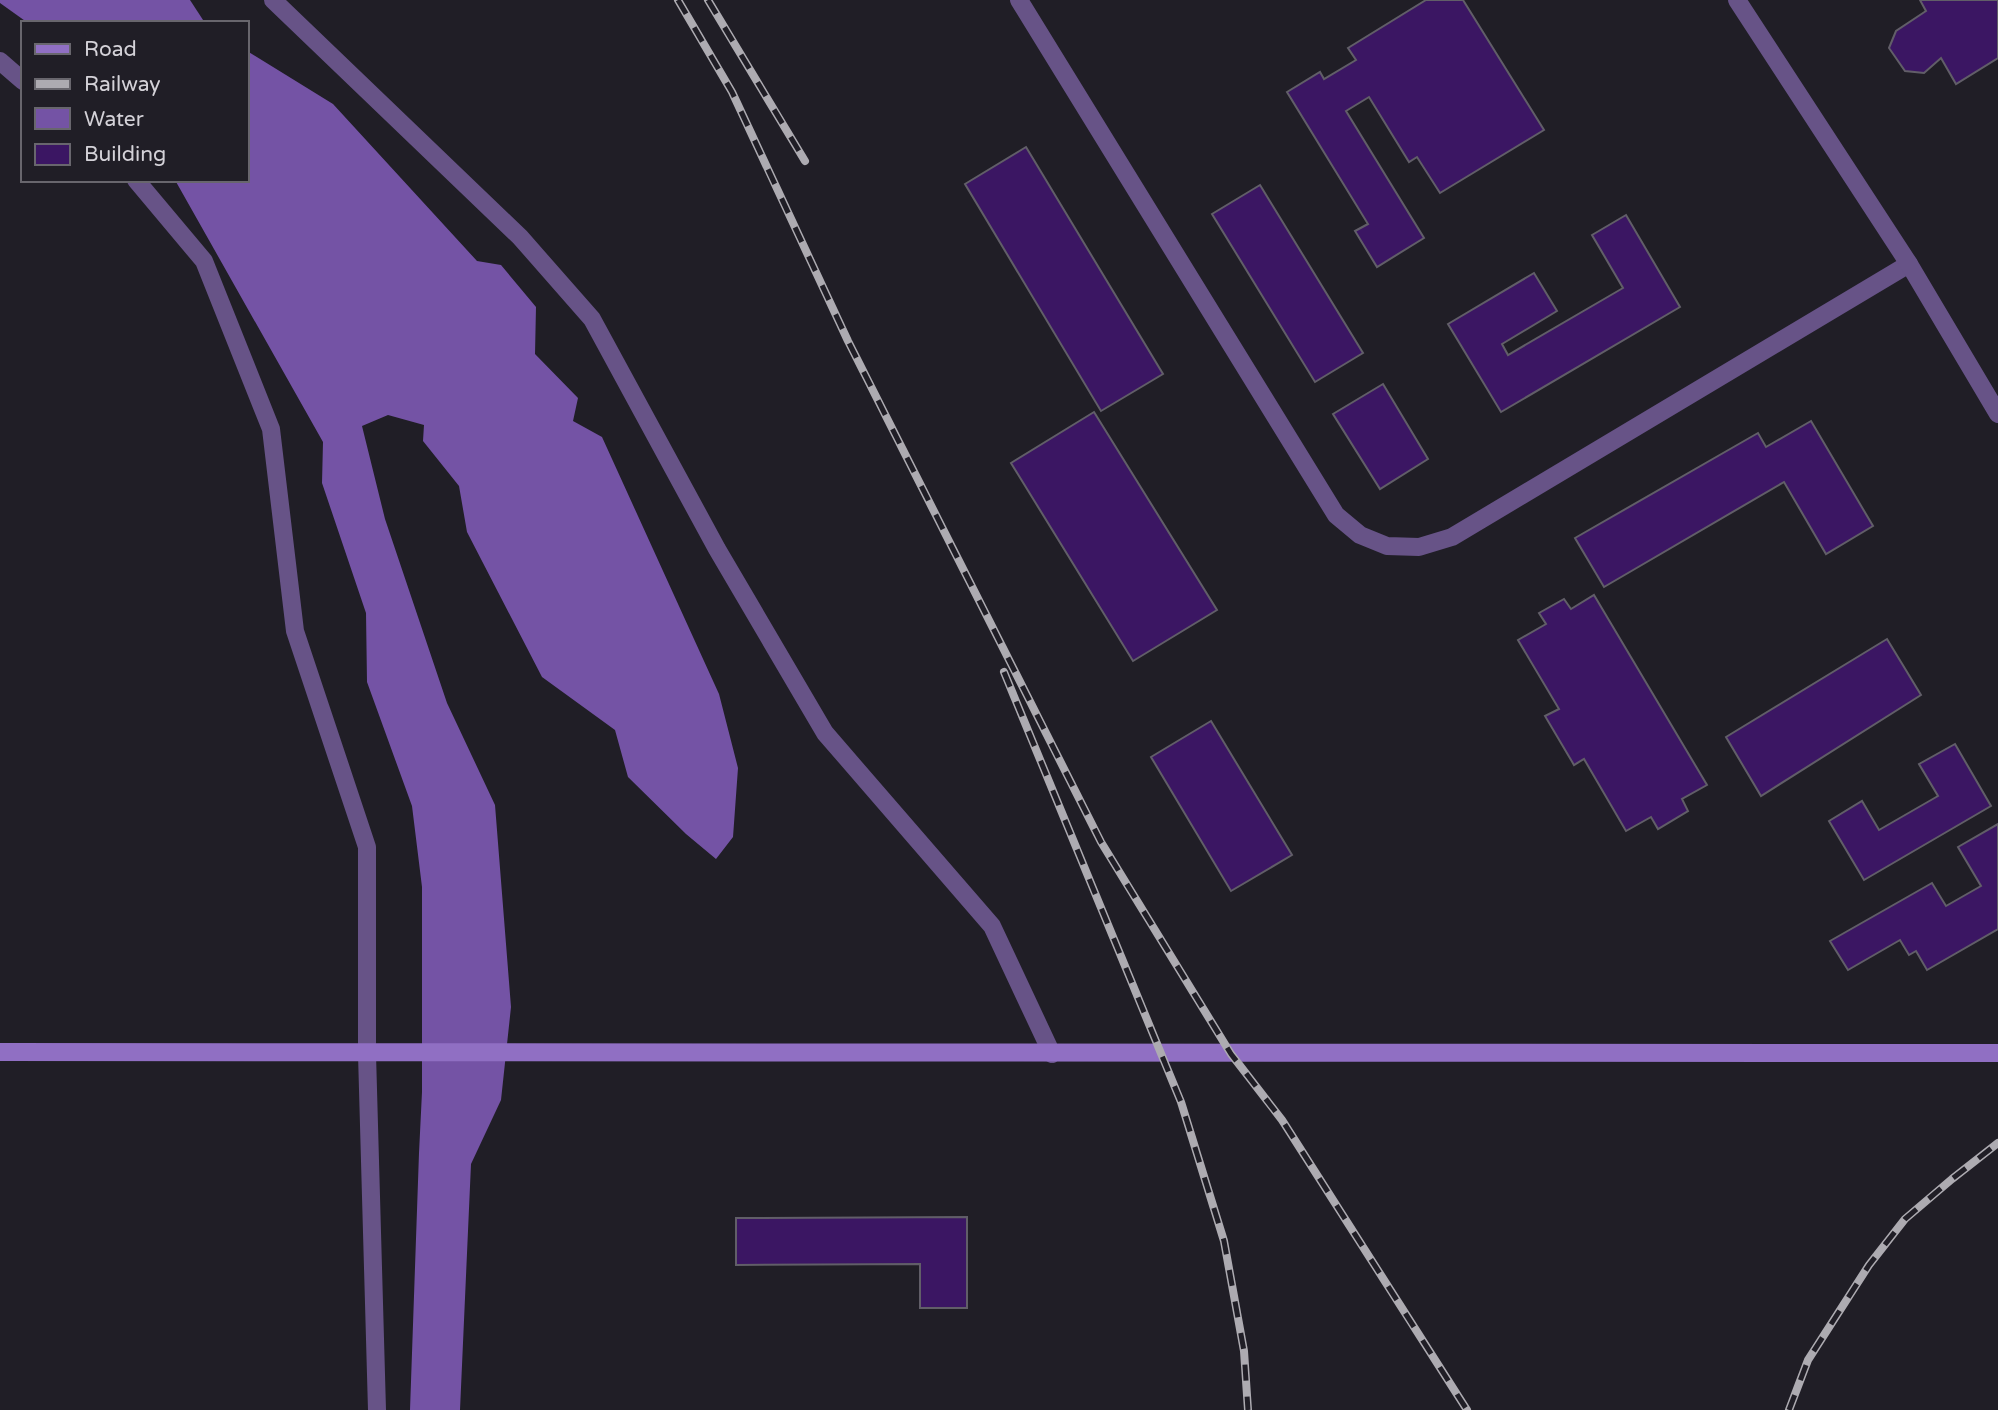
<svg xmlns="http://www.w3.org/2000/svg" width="1998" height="1410" font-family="'Varela Round',sans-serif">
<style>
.water{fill:#7453a5}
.building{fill:#3b1663;stroke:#615e68;stroke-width:2}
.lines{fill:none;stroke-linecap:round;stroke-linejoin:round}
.street{stroke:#675387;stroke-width:18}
.secondary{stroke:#906fc3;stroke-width:18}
.rail-casing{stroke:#adabb1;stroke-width:8}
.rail{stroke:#201e26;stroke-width:5;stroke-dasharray:16;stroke-linecap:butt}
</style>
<rect width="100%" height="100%" fill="#201e26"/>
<!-- water -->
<g class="water">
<path d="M0,0H190L205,23H28L0,3Z"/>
<path d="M247,51L333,104L477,261L501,265L536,307L535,354L578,398L573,421L602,437L719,694L738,768L733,837L716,859L686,834L628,777L615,730L542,677L467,532L459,486L423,441L424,425L388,415L362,426L385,519L447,703L495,805L511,1007L501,1100L471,1164L460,1410H410L419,1153L422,1092V887L412,806L367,682L366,613L322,483L323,442L175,180H247Z"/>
</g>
<!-- building -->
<g class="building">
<path d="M1426,0H1463L1544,130L1440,193L1417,157L1409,162L1369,97L1346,111L1424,238L1377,267L1355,231L1368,224L1287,92L1320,72L1324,79L1356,60L1348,48Z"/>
<path d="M1920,0H1998V58L1956,84L1941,58L1924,73L1905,71L1889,48L1896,31L1926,11Z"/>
<path d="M1026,147L1163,374L1101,411L965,184Z"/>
<path d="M1260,185L1363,353L1315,382L1212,214Z"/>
<path d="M1626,215L1680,307L1501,412L1448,324L1534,273L1557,311L1502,344L1508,355L1623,288L1592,235Z"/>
<path d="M1383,384L1428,459L1380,489L1333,414Z"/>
<path d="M1094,412L1217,610L1133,661L1011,463Z"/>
<path d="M1811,421L1873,526L1826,554L1784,482L1604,587L1575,538L1758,433L1766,447Z"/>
<path d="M1594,595L1707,785L1682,799L1688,811L1658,829L1651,817L1626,831L1584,759L1574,765L1545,716L1559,709L1518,640L1546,624L1539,613L1564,599L1571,609Z"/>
<path d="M1887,639L1921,695L1761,796L1726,737Z"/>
<path d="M1211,721L1292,855L1231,891L1151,757Z"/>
<path d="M1955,744L1991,806L1864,880L1829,821L1862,801L1879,830L1938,796L1919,764Z"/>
<path d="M1998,824V929L1927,970L1916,951L1909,955L1900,940L1848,970L1830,941L1932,883L1946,906L1981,886L1958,847Z"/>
<path d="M967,1217V1308H920V1264L736,1265V1218Z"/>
</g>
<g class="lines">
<!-- street -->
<g class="street">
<path d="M273,0L520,237L592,319L717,549L825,733L992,926L1052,1054"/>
<path d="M1019,0L1336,515L1360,535L1387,546L1419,547L1452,537L1909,264"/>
<path d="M1737,0L1909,264L1998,414"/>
<path d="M0,61L23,81"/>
<path d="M136,180L204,261L271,429L295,631L367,847V1054L377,1410"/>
</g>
<!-- secondary -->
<path class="secondary" d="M0,1052L1998,1053"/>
<defs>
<g id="rail">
<path d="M678,0L732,92L848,341L1101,842L1231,1054L1282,1120L1467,1410"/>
<path d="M708,0L805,161"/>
<path d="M1004,672L1181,1102L1224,1241L1244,1351L1248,1410"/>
<path d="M1789,1410L1808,1360L1869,1265L1905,1219L1952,1179L1998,1143"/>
</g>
</defs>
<!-- rail casing -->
<use href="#rail" class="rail-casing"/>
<!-- rail -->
<use href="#rail" class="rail"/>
</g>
<!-- legend -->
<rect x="21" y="21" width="228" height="161" fill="#201e26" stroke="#68666d" stroke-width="2"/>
<rect x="35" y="44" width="35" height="10" fill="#906fc3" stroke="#68666d" stroke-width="2"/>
<text x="84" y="56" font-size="21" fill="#d4d2d8">Road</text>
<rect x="35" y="79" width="35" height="10" fill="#adabb1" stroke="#68666d" stroke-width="2"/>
<text x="84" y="91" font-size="21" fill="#d4d2d8">Railway</text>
<rect x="35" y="108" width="35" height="21" fill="#7453a5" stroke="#68666d" stroke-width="2"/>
<text x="84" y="126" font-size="21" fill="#d4d2d8">Water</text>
<rect x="35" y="144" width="35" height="21" fill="#3b1663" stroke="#68666d" stroke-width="2"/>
<text x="84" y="161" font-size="21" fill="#d4d2d8">Building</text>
</svg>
